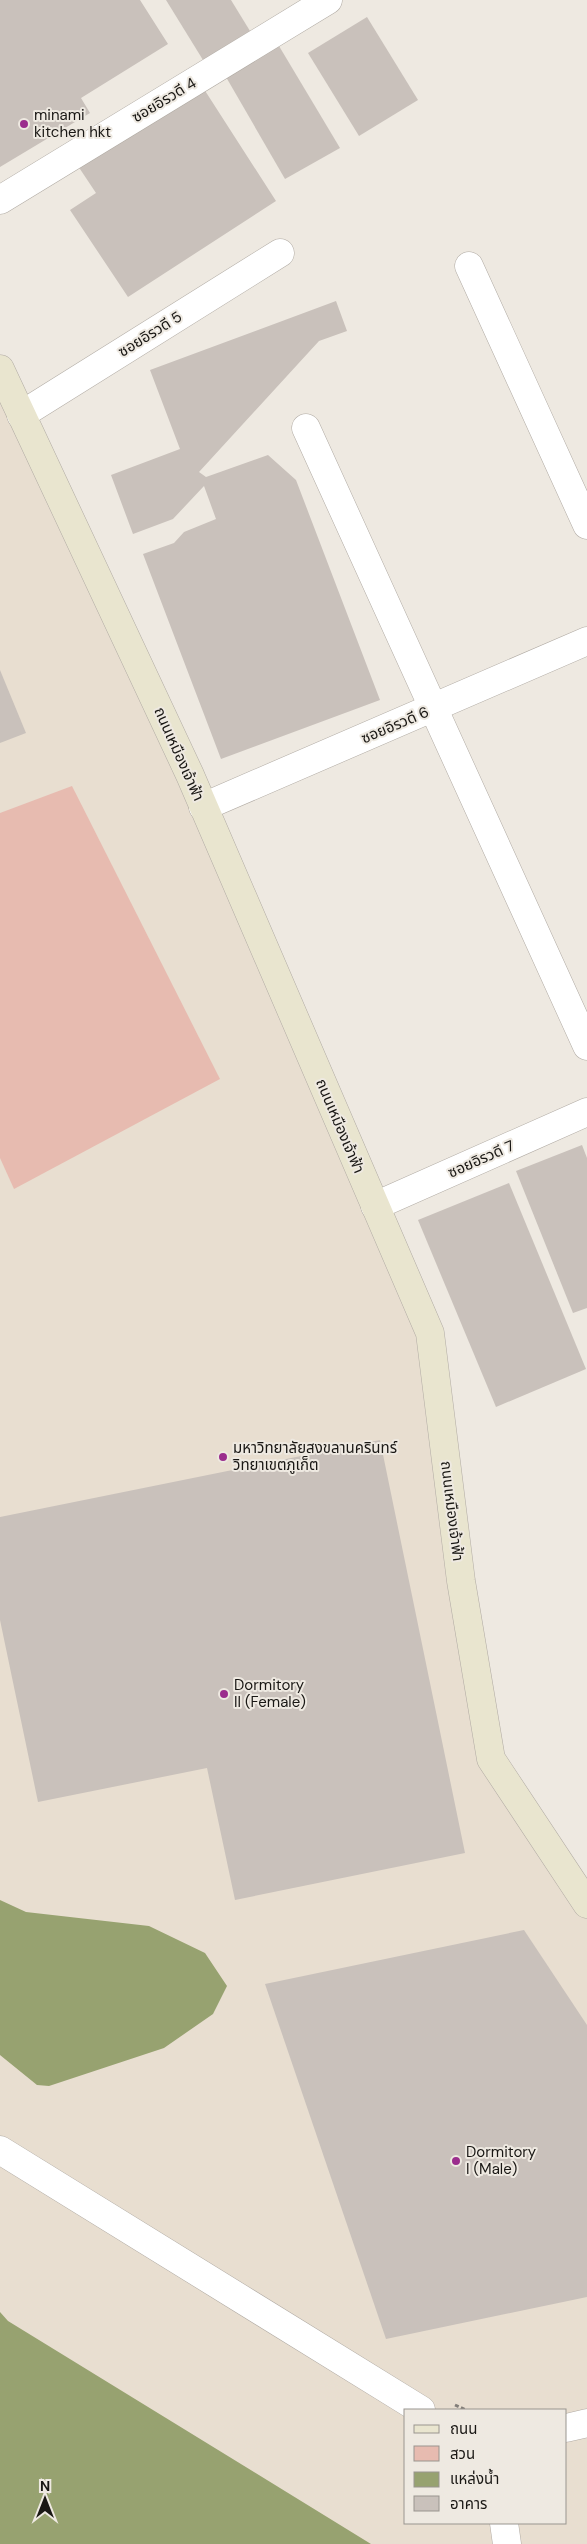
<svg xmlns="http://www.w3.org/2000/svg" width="587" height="2544" font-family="'DM Sans','Noto Sans Thai',sans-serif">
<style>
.built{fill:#e8ded0;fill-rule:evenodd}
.green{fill:#e7bbb0}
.water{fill:#97a270}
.building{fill:#c9c1bb}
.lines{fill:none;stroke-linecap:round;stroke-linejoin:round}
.street-casing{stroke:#b1aba4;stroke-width:29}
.secondary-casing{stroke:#b1aba4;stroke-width:29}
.path{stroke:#827e79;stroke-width:3;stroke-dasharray:4 2.5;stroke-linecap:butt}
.street{stroke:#fff;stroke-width:28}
.secondary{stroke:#e9e5cf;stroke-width:28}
.poi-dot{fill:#9b2d8d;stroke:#eee9e1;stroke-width:2}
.labels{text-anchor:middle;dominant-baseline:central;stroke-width:4;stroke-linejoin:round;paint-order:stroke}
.street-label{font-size:15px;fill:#191714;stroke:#eee9e1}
.poi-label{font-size:15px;fill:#191714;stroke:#eee9e1;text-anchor:start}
</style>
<rect width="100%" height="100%" fill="#eee9e1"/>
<!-- built -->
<path class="built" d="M0,370L430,1333L491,1759L587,1909V2544H0ZM406,2410H566V2523H406Z"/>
<!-- green -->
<path class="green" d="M72,786L220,1079L14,1189L0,1158V813Z"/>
<!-- water -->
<g class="water">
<path d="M0,1900L26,1912L149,1926L205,1953L227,1986L213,2014L164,2048L49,2086L37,2085L0,2055Z"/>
<path d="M0,2312L8,2321L371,2544H0Z"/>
</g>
<!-- building -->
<g class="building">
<path d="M0,0H140L168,44L81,98L90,113L0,167Z"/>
<path d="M166,0H231L250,31L203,60Z"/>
<path d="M367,17L418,100L359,136L308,53Z"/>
<path d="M279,46L340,148L285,179L226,77Z"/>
<path d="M202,86L276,201L128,297L70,210L96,193L78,166Z"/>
<path d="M336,301L347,331L319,341L199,472L206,477L268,455L296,480L380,700L221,759L143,554L174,543L184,532L216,519L204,486L173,519L133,534L111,475L180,449L150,370Z"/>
<path d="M0,670L26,733L0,743Z"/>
<path d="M582,1145L587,1158V1308L573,1313L516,1171Z"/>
<path d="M509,1183L586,1369L496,1407L418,1220Z"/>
<path d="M380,1440L465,1853L235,1900L207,1768L38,1802L0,1620V1517Z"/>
<path d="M524,1930L587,2025V2297L386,2339L265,1984Z"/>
</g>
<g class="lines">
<defs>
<g id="street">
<path d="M0,200L328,0"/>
<path d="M469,266L587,525"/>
<path d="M21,415L280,253"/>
<path d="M306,428L587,1046"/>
<path d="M203,807L587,641"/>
<path d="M375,1206L587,1112"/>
<path d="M0,2150L421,2410"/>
<path d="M566,2428L587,2423"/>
<path d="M504,2523L507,2544"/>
</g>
<path id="secondary" d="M0,369L190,775L430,1333L461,1581L491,1759L587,1904"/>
</defs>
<!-- street casing -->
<use href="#street" class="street-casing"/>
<!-- secondary casing -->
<use href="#secondary" class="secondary-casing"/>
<!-- path -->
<path class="path" d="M455,2405L466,2410"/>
<!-- street -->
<use href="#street" class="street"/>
<!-- secondary -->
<use href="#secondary" class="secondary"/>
</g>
<!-- markers -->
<g class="poi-dot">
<circle cx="24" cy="124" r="5"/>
<circle cx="223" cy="1457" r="5"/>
<circle cx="224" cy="1694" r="5"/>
<circle cx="456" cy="2161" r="5"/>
</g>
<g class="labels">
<!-- street labels -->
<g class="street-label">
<text transform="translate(164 100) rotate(-31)">ซอยอิรวดี 4</text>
<text transform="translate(150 334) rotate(-32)">ซอยอิรวดี 5</text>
<text transform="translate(395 725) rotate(-23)">ซอยอิรวดี 6</text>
<text transform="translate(179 754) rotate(66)">ถนนเหมืองเจ้าฟ้า</text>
<text transform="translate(340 1126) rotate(67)">ถนนเหมืองเจ้าฟ้า</text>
<text transform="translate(481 1159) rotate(-24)">ซอยอิรวดี 7</text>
<text transform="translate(452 1511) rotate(83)">ถนนเหมืองเจ้าฟ้า</text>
</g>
<!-- poi labels -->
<g class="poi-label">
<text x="34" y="115">minami<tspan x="34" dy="17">kitchen hkt</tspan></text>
<text x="233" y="1448">มหาวิทยาลัยสงขลานครินทร์<tspan x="233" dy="17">วิทยาเขตภูเก็ต</tspan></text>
<text x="234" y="1685">Dormitory<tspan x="234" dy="17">II (Female)</tspan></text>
<text x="466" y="2152">Dormitory<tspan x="466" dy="17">I (Male)</tspan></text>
</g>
</g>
<!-- legend -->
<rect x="404" y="2409" width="162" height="115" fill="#eee9e1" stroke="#99958f"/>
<rect x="414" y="2425" width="25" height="8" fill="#e9e5cf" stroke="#99958f"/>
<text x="450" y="2434" font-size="15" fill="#191714">ถนน</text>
<rect x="414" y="2446" width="25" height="15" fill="#e7bbb0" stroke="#99958f"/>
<text x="450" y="2459" font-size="15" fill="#191714">สวน</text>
<rect x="414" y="2472" width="25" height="15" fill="#97a270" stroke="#99958f"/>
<text x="450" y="2484" font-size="15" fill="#191714">แหล่งน้ำ</text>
<rect x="414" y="2496" width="25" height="15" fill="#c9c1bb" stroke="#99958f"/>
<text x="450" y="2509" font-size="15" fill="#191714">อาคาร</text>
<!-- north arrow -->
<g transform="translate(45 2499)" stroke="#eee9e1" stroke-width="4" paint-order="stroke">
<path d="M0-4L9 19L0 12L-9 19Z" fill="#191714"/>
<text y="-8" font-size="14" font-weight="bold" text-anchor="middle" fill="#191714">N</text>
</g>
</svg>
